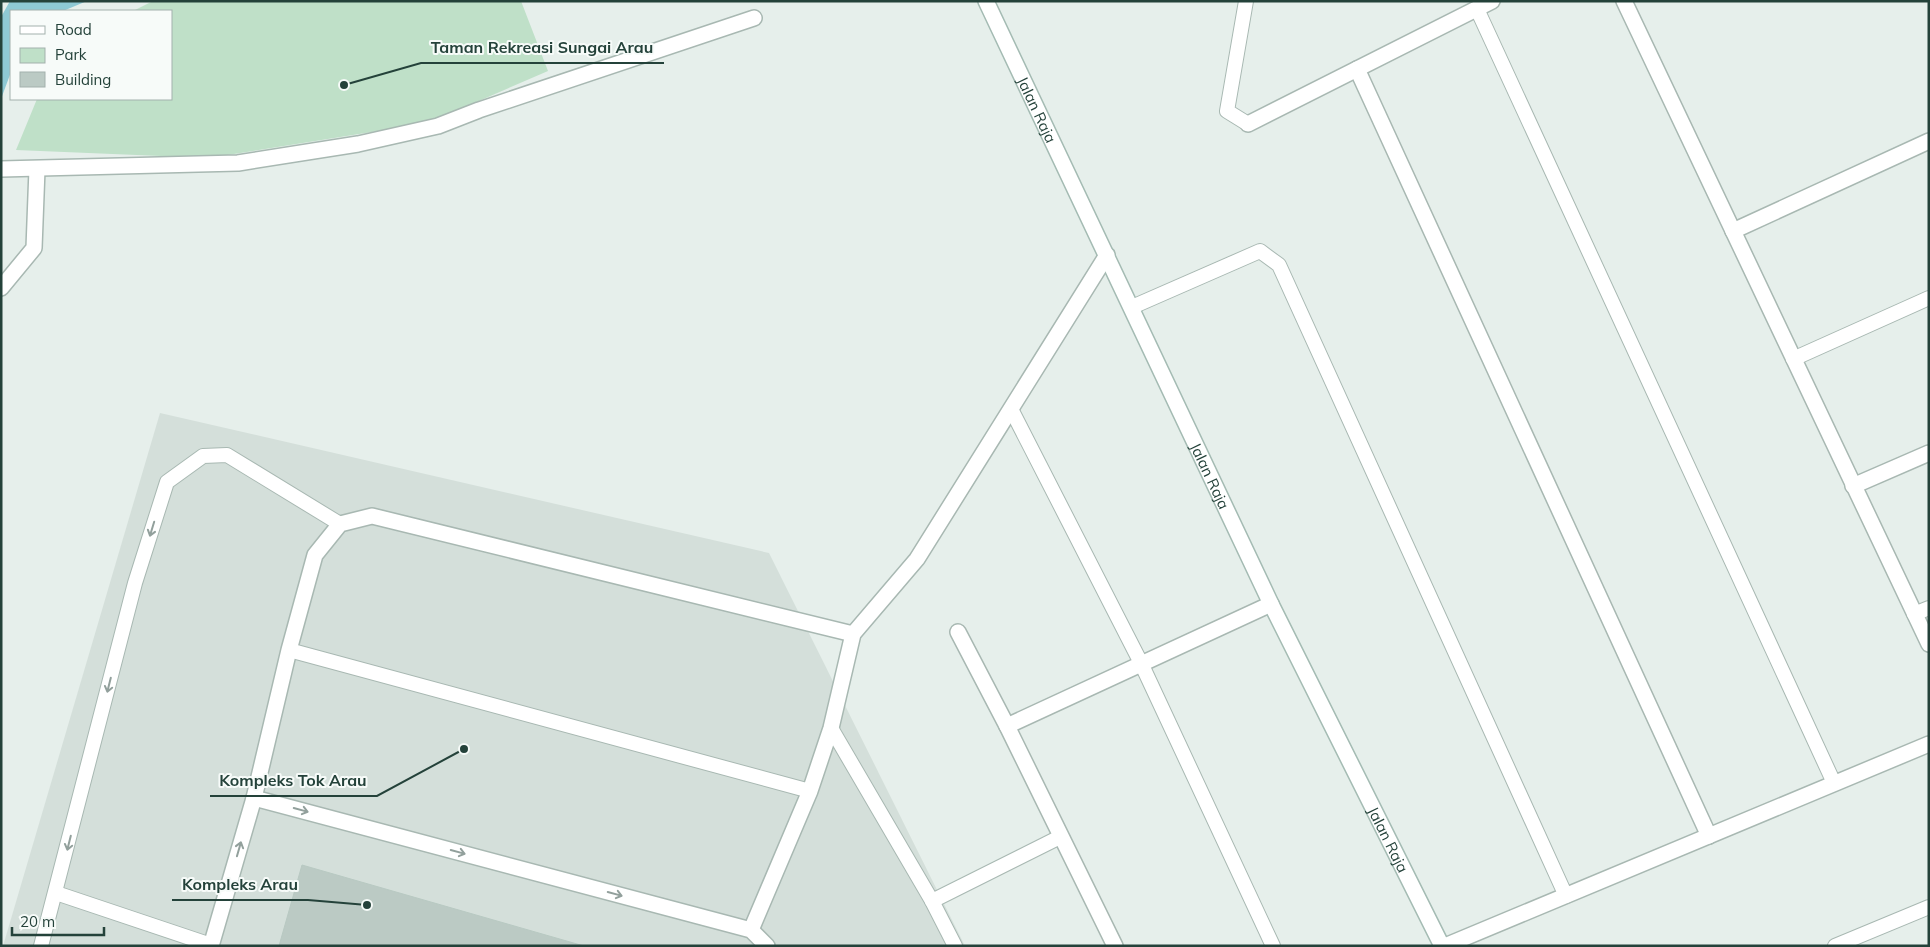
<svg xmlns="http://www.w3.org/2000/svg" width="1930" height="947" font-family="Mulish,sans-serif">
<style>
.built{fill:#d4dfda}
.green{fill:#bfe0c8}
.water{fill:#8ec9d4}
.building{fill:#bbcac4;stroke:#b8c9c2}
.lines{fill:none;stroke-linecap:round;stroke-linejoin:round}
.lane-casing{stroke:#a8b8b2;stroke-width:16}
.street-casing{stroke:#a8b8b2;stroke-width:18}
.secondary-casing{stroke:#a4bbb3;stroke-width:18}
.lane{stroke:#fff;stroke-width:14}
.street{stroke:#fff;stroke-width:15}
.secondary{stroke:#fff;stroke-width:15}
.oneway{stroke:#92a09c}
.labels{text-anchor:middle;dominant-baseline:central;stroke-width:4;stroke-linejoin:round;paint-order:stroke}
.street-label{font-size:15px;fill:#24423a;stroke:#f7fbf9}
.leader{fill:none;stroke:#24423a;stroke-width:2}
.callout-dot{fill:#24423a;stroke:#f7fbf9;stroke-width:2}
.callout-label{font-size:16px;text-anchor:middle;font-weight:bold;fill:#24423a;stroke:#f7fbf9;stroke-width:4;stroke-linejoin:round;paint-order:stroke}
</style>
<rect width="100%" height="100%" fill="#e6efeb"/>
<!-- built -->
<path class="built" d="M160,413L769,553L965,946H3Z"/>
<!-- green -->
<path class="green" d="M153,1H521L548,71L428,123L209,158L16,150L37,99H171V11H133Z"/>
<!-- water -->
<path class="water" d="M10,1H87L63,11H11V72L1,99V17Z"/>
<!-- building -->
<path class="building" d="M302,865L584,946H279Z"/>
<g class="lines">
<defs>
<g id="lane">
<path d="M1246,1L1227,111L1248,124"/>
<path d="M1477,9L1834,783"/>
<path d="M1132,307L1260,251L1279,265L1566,896"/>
<path d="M1793,359L1929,298"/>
<path d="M1011,409L1141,663L1273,946"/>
<path d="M1914,614L1929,608"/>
<path d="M289,650L810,791"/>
<path d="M831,728L932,901L955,946"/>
<path d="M56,893L211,945"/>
<path d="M932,901L1060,837"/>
<path d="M41,946L135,583L167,482L203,456L227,455L340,524"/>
<path d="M1835,946L1929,907"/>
</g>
<g id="street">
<path d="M1624,1L1929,644"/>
<path d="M1357,69L1709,836"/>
<path d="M1248,124L1492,1"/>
<path d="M1,169L238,163L358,144L438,126L479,110L754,18"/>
<path d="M1733,231L1929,141"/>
<path d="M1,288L34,248L37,169"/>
<path d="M1853,486L1929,453"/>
<path d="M958,632L1007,726L1115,946"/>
<path d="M1007,726L1271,604"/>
<path d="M254,798L751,930L767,946"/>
<path d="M751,930L810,791L831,728L853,634L917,559L1107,255"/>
<path d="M211,946L254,798L289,650L315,555L340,524L372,516L853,634"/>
<path d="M1445,946L1929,744"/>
</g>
<g id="secondary">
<path id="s1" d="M986,1L1271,604L1442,946"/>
</g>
</defs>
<!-- lane casing -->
<use href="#lane" class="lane-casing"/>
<!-- street casing -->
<use href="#street" class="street-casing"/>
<!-- secondary casing -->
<use href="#secondary" class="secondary-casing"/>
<!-- lane -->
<use href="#lane" class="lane"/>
<!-- street -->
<use href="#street" class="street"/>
<!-- secondary -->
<use href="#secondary" class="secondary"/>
</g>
<!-- one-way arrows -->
<defs><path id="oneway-shaft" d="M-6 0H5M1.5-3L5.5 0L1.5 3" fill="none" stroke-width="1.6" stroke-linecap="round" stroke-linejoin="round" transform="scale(1.25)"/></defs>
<g class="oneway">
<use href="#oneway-shaft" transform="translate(152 529) rotate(107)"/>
<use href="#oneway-shaft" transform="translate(109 685) rotate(104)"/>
<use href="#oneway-shaft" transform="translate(301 810) rotate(15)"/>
<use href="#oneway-shaft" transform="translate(69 843) rotate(104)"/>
<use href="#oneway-shaft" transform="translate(239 849) rotate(-74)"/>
<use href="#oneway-shaft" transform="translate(458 852) rotate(15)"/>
<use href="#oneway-shaft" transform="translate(615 894) rotate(15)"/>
</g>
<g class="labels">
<!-- street labels -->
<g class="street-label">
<text stroke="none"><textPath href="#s1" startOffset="120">Jalan Raja</textPath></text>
<text stroke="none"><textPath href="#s1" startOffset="525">Jalan Raja</textPath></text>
<text stroke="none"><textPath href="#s1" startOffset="930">Jalan Raja</textPath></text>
</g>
</g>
<!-- callouts -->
<path class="leader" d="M344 85L421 63H664M464 749L377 796H210M367 905L308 900H172"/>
<g class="callout-dot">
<circle cx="344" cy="85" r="5"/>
<circle cx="464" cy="749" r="5"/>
<circle cx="367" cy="905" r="5"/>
</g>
<g class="callout-label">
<text x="542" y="53">Taman Rekreasi Sungai Arau</text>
<text x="293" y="786">Kompleks Tok Arau</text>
<text x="240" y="890">Kompleks Arau</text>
</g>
<!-- border -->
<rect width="1930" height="947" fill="none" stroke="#24423a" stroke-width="5"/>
<!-- legend -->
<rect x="10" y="10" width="162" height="90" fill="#f7fbf9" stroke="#a3b1ad"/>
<rect x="20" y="26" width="25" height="8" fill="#ffffff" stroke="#a3b1ad"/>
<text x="55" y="35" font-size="15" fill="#24423a">Road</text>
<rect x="20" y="48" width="25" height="15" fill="#bfe0c8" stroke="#a3b1ad"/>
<text x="55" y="60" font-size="15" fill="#24423a">Park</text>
<rect x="20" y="72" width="25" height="15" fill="#bbcac4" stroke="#a3b1ad"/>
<text x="55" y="85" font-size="15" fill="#24423a">Building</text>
<!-- scale -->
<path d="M12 927v8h92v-8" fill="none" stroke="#24423a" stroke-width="2.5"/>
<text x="20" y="927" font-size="15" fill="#24423a" stroke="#f7fbf9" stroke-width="4" paint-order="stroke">20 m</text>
</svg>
